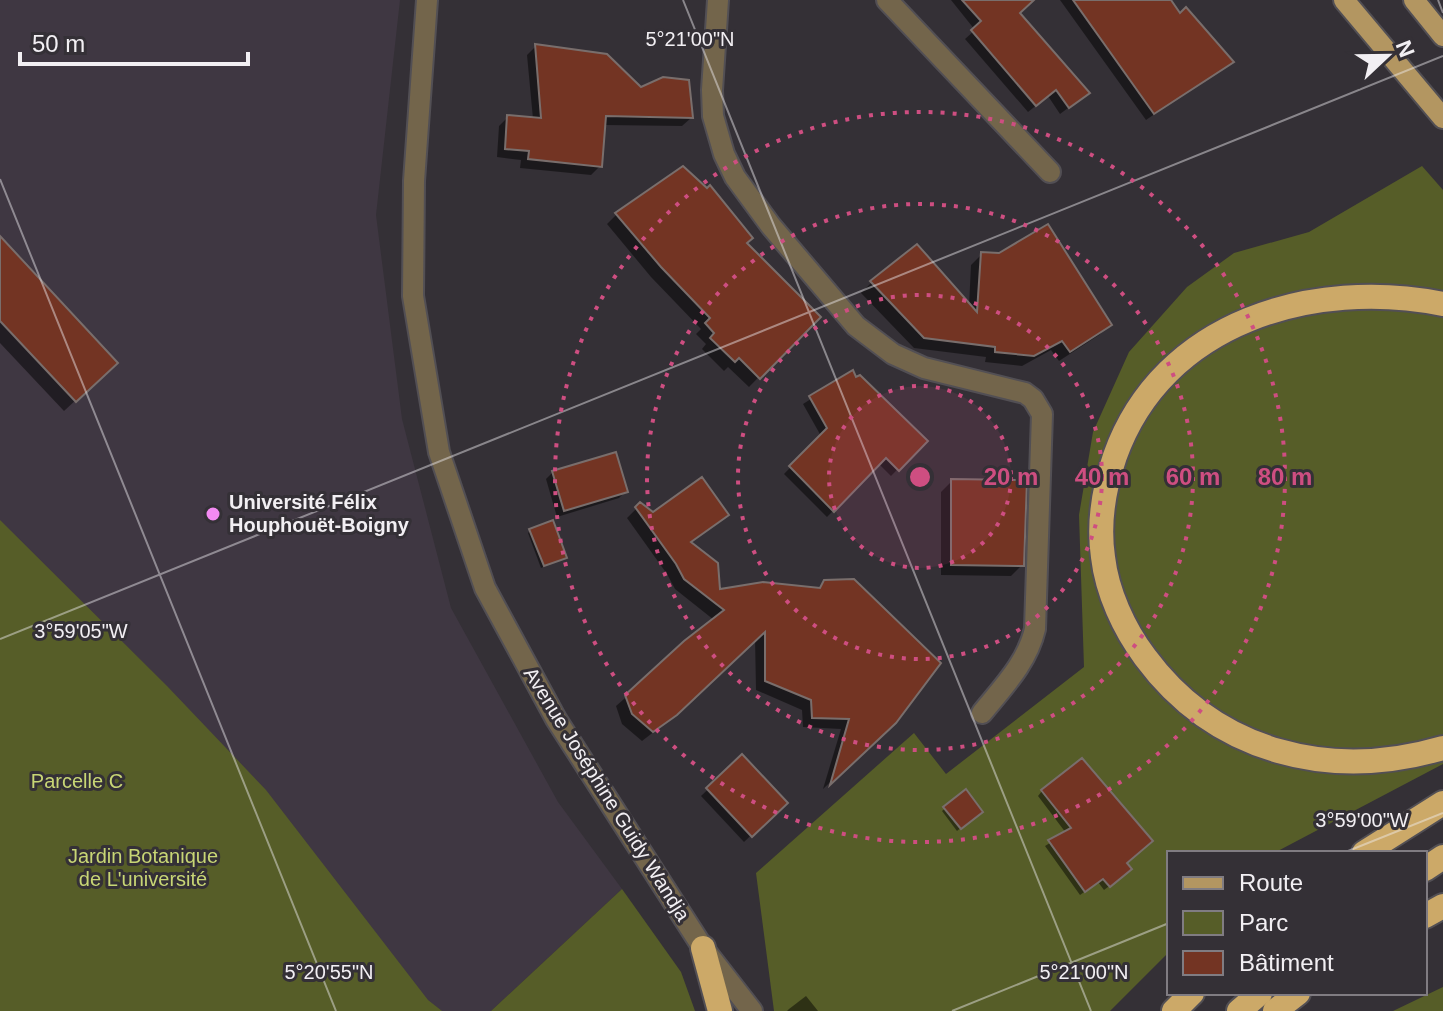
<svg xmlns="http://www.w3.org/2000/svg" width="1443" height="1011" font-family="Arial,sans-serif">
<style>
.built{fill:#3f3742}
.green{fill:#565d28}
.shadow{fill:#0007}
.building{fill:#733423;stroke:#796e6c;stroke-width:2}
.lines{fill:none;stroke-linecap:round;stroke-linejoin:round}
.minor-casing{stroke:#524f54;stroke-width:24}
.major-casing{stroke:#524f54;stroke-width:24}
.highway-casing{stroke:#524f54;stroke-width:28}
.minor{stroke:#73654b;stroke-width:20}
.major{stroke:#b39661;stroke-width:20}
.highway{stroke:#cca968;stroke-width:24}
.ticks{fill:none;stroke:#f2eff3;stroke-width:2;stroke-opacity:0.45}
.ring{fill:none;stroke:#ce4e81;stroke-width:4;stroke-dasharray:4 8}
.poi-dot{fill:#f38af2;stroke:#343036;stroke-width:3}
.labels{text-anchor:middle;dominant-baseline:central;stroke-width:6;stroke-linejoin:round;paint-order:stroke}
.poi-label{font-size:20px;font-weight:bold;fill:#f2eff3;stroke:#343036;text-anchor:start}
.park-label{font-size:20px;fill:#c8d675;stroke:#343036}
.street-label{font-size:20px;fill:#f2eff3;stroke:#343036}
.ticks-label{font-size:20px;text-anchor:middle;fill:#f2eff3;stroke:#343036;stroke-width:6;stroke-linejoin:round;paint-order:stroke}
.centre{fill:#ce4e81;stroke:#343036;stroke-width:4}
.ring-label{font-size:24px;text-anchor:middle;font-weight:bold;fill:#ce4e81;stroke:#343036;stroke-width:6;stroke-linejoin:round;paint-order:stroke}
</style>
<rect width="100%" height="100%" fill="#343036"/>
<!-- built -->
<path class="built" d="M0,0H400L376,215L402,419L451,608L558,802L622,889L491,1011H0Z"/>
<!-- green -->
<g class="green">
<path d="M1422,166L1443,190V764L1274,853H1169V952L1110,1011H774L756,873L914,733L946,774L1084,667L1079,515L1093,432L1129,352L1187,287L1234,253L1309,232Z"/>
<path d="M0,520L167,686L266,790L428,1000L442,1011H0Z"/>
<path d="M622,889L681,972L695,1011H491Z"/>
<path d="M1443,987V1011H1393Z"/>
</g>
<!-- shadow -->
<g class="shadow">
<path d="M951,0H1032L1018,13L1088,93L1060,114L1048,96L1028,112L965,39L975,30Z"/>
<path d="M1060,0H1168L1180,16L1231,62L1146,120Z"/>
<path d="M536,46L641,90L691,118L682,126L604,125L600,166L591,175L520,168L521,160L497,157L499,126L508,117L533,119L527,55Z"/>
<path d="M617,214L818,317L749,387L728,367L724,371L702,349L706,344L696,334L701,329L651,277L607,224Z"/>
<path d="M0,239L105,373L64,411L0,343Z"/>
<path d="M982,254L1109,325L1099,335L1059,361L1051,350L1022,366L985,362L986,357L914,348L861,293L872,282L969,306L971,265Z"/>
<path d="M852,373L855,380L925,441L891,476L879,464L827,517L784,474L821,436L803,404Z"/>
<path d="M553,472L626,491L619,498L557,517L546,479Z"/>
<path d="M952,481L1022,565L1011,576L941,575V492Z"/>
<path d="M640,505L653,515L726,514L690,543L718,591L817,590L825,582L894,721L823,789L841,729L803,727L802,710L756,690L755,638L664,724L642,741L622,724L616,706L714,620L675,589L667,574L627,518Z"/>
<path d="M531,530L564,557L541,568L528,533Z"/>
<path d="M742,757L785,803L744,842L701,796Z"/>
<path d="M1042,791L1125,863V874L1104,890L1098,882L1080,895L1045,846L1066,833L1038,796Z"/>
<path d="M965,792L980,812L957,831L942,811Z"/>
<path d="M806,996L818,1011H787L789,1009Z"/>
</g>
<!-- building -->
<g class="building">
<path d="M962,0H1034L1020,13L1090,93L1069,108L1056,90L1036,106L971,30L981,21Z"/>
<path d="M1073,0H1171L1180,13L1186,7L1234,62L1154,114Z"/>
<path d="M535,44L607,54L641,87L663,77L689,80L693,118L606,116L602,167L528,159L529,151L505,149L507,115L541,118Z"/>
<path d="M683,166L707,188L710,185L753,238L747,243L821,317L760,379L739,358L735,362L710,338L714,333L705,323L710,318L661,267L615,213Z"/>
<path d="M1048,224L1112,325L1070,352L1062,341L1034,356L995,352V347L924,338L870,281L917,244L977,312L981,252L999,253Z"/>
<path d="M0,236L118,363L76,402L0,321Z"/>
<path d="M853,370L856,377L860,375L928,441L899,471L886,458L834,512L789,466L827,428L809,396Z"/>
<path d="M616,452L628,492L564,511L552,471Z"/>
<path d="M702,477L729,515L691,542L718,563L720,589L763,582L820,588L824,580L854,579L941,663L896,723L830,785L849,719L812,718L811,700L765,681V632L677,715L653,732L632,714L625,695L684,641L724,610L684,579L676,564L635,507L640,502L653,512Z"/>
<path d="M951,479L1027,480L1024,566L951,565Z"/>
<path d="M553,520L567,558L544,566L529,529Z"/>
<path d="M742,754L788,803L752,837L706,788Z"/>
<path d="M1082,758L1153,841L1127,863L1132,869L1110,887L1103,879L1085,892L1048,840L1071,828L1041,790Z"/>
<path d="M966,789L983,812L961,829L943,807Z"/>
</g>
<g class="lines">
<defs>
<g id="minor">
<path d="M427,0L414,181L413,296L439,452L485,588L556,719L703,948L752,1011"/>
<path d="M718,0L712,90L713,116L724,154L735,177L771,226L856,326L893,354L924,368L1025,393L1033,399L1042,414L1035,629C1027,663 1003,687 982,713"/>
<path d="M887,0L1050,172"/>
</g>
<g id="major">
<path d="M1344,0L1443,118"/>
<path d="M1414,0L1443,36"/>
</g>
<g id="highway">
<path d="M1443,304C1314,278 1163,321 1115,456C1104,488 1098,523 1103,557C1107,592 1124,629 1145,657C1216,753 1330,781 1443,748"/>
<path d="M1364,853L1443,803"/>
<path d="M1425,869L1443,857"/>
<path d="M1425,916L1443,906"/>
<path d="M703,948L720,1011"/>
<path d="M1174,1011L1192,993"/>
<path d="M1239,1011L1260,993"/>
<path d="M1275,1011L1298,993"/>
</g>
</defs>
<!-- minor casing -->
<use href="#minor" class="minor-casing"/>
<!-- major casing -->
<use href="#major" class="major-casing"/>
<!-- highway casing -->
<use href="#highway" class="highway-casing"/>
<!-- minor -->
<use href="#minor" class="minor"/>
<!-- major -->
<use href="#major" class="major"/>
<!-- highway -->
<use href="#highway" class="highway"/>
</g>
<!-- ticks -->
<path class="ticks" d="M683,0L1091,1011M1438,0L1443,13M0,179L336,1011M0,639L1443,56M1343,853L1443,813M952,1011L1169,923"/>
<!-- distance rings -->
<circle cx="920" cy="477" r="91" fill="#ce4e81" fill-opacity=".12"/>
<g class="ring">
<circle cx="920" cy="477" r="91"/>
<circle cx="920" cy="477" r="182"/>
<circle cx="920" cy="477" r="273"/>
<circle cx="920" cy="477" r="365"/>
</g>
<!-- markers -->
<circle class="poi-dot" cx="213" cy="514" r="8"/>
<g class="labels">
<!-- poi labels -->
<g class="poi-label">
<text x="229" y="502">Université Félix<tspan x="229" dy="23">Houphouët-Boigny</tspan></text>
</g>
<!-- park labels -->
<g class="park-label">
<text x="77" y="781">Parcelle C</text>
<text x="143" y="856">Jardin Botanique<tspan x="143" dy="23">de L'université</tspan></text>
</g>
<!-- street labels -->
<g class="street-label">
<text transform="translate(607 794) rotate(58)">Avenue Joséphine Guidy Wandja</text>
</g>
</g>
<g class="ticks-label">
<text x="690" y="46">5°21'00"N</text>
<text x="81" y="638">3°59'05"W</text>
<text x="1362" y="827">3°59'00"W</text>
<text x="329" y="979">5°20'55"N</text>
<text x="1084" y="979">5°21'00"N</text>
</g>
<circle cx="920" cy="477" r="12" class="centre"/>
<g class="ring-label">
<text x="1011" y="485">20 m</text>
<text x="1102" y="485">40 m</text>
<text x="1193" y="485">60 m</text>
<text x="1285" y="485">80 m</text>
</g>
<!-- legend -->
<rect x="1167" y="851" width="260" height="144" fill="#343036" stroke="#807c82" stroke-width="2"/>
<rect x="1183" y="877" width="40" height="12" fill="#b39661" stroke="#807c82" stroke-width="2"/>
<text x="1239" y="891" font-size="24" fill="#f2eff3">Route</text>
<rect x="1183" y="911" width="40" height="24" fill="#565d28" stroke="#807c82" stroke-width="2"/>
<text x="1239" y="931" font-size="24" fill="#f2eff3">Parc</text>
<rect x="1183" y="951" width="40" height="24" fill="#733423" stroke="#807c82" stroke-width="2"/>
<text x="1239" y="971" font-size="24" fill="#f2eff3">Bâtiment</text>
<!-- north arrow -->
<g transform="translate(1387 56) rotate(68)" stroke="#343036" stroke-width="6" paint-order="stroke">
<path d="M0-6L14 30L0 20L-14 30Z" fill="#f2eff3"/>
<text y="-12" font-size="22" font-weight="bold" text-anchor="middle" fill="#f2eff3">N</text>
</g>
<!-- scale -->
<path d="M20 52v12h228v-12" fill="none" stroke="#f2eff3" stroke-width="4"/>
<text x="32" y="52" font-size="24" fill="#f2eff3" stroke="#343036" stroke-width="6" paint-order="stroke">50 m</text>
</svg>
